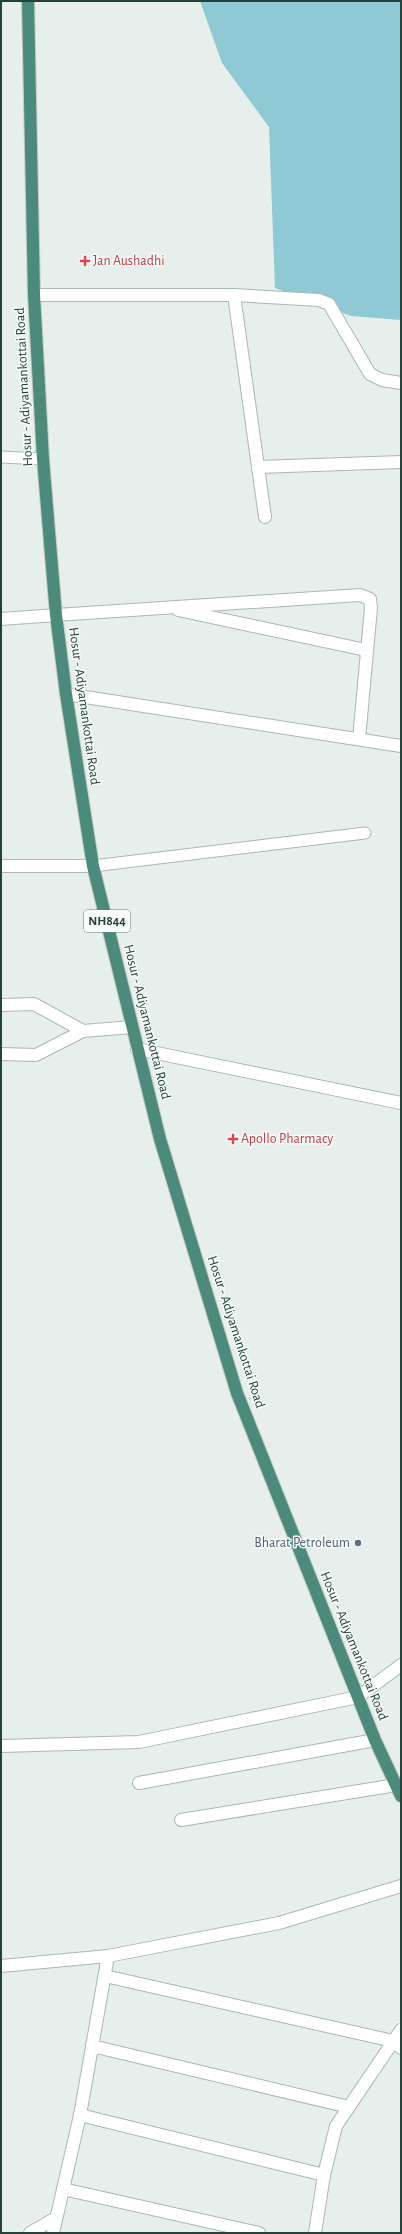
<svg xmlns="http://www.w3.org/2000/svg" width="402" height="2234" font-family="'Alegreya Sans',sans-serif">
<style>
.water{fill:#8ec9d4}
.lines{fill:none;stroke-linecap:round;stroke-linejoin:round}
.service-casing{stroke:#a8b8b2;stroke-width:13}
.minor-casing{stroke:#a8b8b2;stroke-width:14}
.secondary-casing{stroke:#a4bbb3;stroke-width:14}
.trunk-casing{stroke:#c2cac8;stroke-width:14}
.service{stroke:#fff;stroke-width:11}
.minor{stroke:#fff;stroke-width:12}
.secondary{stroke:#fff;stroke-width:12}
.trunk{stroke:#4c8a7c;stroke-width:12}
.health-dot{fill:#e0444e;stroke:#f7fbf9;stroke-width:1.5}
.service-dot{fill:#5c6f8a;stroke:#f7fbf9;stroke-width:1.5}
.labels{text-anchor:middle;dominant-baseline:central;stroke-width:3;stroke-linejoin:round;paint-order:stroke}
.shield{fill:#f7fbf9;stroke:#637a73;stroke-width:1}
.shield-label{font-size:13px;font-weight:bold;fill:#24423a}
.health-label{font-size:14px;fill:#be3a42;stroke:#f7fbf9;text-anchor:start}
.street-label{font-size:14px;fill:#24423a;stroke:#f7fbf9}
.service-label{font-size:14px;fill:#4e5e75;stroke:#f7fbf9;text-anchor:end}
</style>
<rect width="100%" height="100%" fill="#e6efeb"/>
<!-- water -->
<path class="water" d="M200,1H401V320L351,316L275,288L269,127L222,63Z"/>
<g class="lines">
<defs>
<g id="service">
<path d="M1,457L43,459"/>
<path d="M93,866L365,833"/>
</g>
<g id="minor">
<path d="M34,295H234L319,300L329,304L370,374L382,380L401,383"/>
<path d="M234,295L265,517"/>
<path d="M258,467L401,462"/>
<path d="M178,610L366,650"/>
<path d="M56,615L360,595L370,599L371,608L359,739"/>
<path d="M66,694L401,746"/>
<path d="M1,866H93"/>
<path d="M1,1005L34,1004L83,1031"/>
<path d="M137,1049L401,1103"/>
<path d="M1,1054L36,1055L83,1031L132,1027"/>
<path d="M1,1746L139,1742L358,1697L401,1665"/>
<path d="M139,1783L375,1740"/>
<path d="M181,1820L396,1785"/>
<path d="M1,1966L108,1956L279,1923L401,1886"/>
<path d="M105,1976L393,2041L401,2048"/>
<path d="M92,2046L349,2107"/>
<path d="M80,2115L324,2175"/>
<path d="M63,2189L259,2233"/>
<path d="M30,2233L56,2218"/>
<path d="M53,2233L80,2115L108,1956"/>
<path d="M315,2233L324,2175L336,2126L401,2030"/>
</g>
<path id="secondary" d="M1,619L56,615"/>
<path id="trunk" d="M28,1L34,295L43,459L56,615L66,694L93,866L160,1139L237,1393L375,1740L401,1796"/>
</defs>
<!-- service casing -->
<use href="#service" class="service-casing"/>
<!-- minor casing -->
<use href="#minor" class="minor-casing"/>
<!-- secondary casing -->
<use href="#secondary" class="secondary-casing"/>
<!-- trunk casing -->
<use href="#trunk" class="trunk-casing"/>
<!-- service -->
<use href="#service" class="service"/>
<!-- minor -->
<use href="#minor" class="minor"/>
<!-- secondary -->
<use href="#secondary" class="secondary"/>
<!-- trunk -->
<use href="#trunk" class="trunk"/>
</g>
<!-- markers -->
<g class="health-dot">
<path d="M83 255h4v4h4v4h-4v4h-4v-4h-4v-4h4z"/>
<path d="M231 1133h4v4h4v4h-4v4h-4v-4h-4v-4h4z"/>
</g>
<circle class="service-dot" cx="358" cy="1543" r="4"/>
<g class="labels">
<!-- shield labels -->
<rect class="shield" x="84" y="910" width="46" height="22" rx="3"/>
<g class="shield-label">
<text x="107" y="921">NH844</text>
</g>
<!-- health labels -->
<g class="health-label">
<text x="93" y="261">Jan Aushadhi</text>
<text x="241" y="1139">Apollo Pharmacy</text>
</g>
<!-- street labels -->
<g class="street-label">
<text transform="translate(24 387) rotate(-93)">Hosur - Adiyamankottai Road</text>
<text transform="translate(84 706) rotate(82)">Hosur - Adiyamankottai Road</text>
<text transform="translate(147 1022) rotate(76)">Hosur - Adiyamankottai Road</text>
<text transform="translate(236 1332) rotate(72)">Hosur - Adiyamankottai Road</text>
<text transform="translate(354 1646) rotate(68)">Hosur - Adiyamankottai Road</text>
</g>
<!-- service labels -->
<g class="service-label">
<text x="350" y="1543">Bharat Petroleum</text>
</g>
</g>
<!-- border -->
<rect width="402" height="2234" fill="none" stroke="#24423a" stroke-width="4"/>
</svg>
